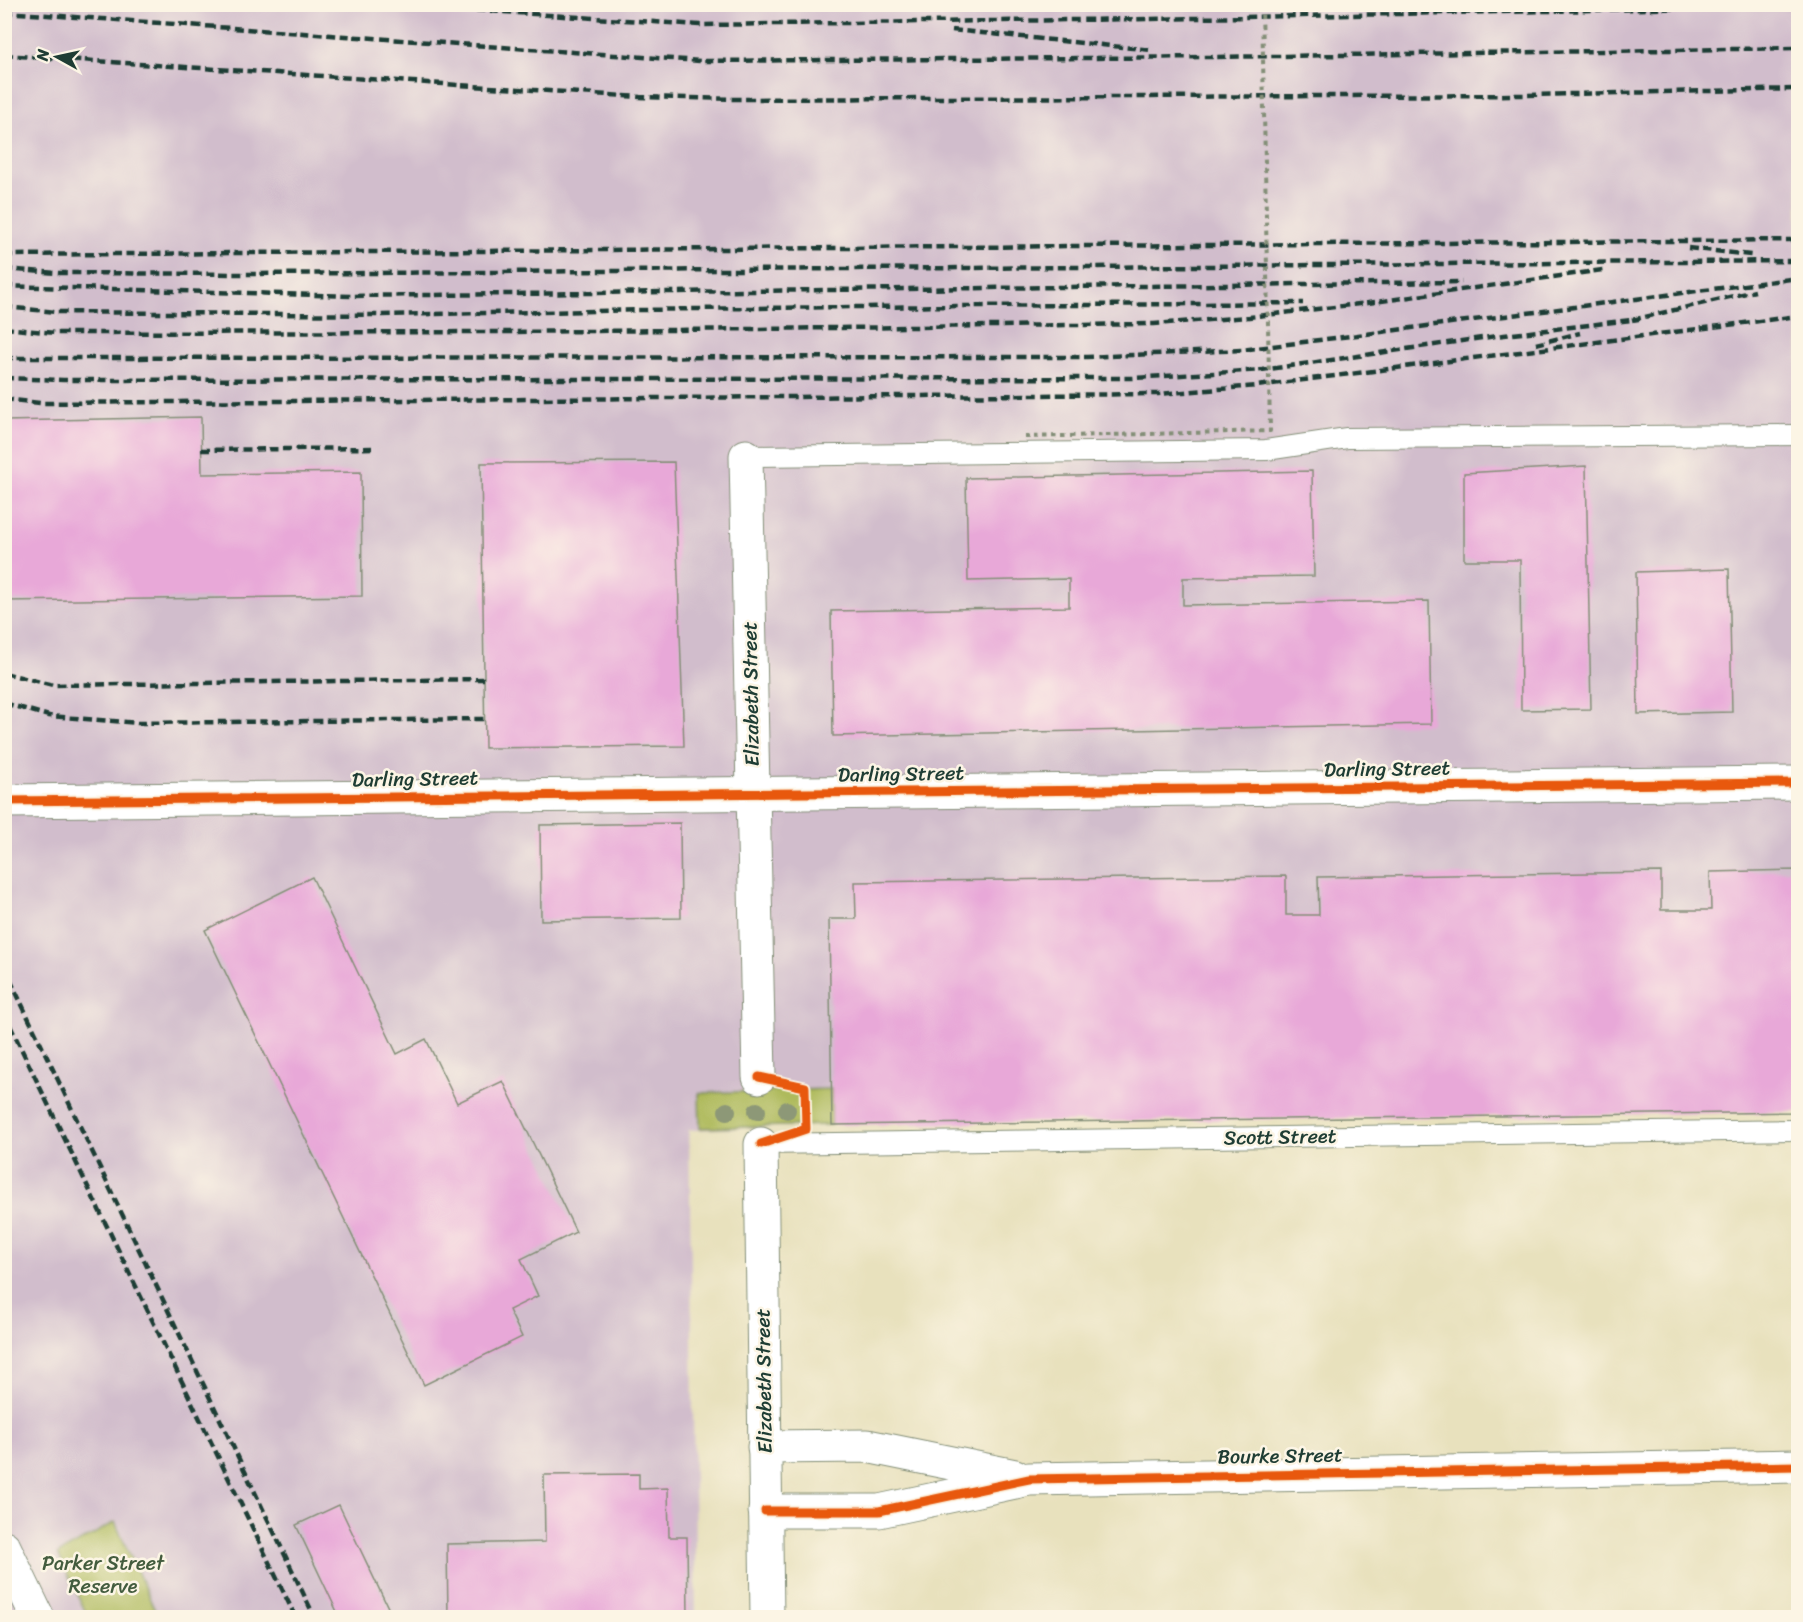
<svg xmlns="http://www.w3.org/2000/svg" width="1803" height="1622" font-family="Sriracha,sans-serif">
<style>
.industrial{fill:#d1bdcc}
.green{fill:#aeba5c;stroke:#667c48;stroke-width:1.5}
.building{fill:#e8a8d8}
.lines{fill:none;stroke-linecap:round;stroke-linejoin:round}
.service-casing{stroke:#848f78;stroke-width:22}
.minor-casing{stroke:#848f78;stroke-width:35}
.service{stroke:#fff;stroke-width:20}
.minor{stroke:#fff;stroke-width:33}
.rail{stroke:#1f3d34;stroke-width:4.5;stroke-dasharray:9 4.5;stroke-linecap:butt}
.path-bridge{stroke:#848f78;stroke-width:4;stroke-dasharray:4.5 4.5;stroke-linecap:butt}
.cycleway-casing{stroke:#fcf5e5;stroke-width:13}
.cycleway{stroke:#e8590c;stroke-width:9}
.tree{fill:#8d9877}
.labels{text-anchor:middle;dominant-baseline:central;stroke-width:5;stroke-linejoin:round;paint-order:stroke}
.street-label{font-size:20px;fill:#1f3d34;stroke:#fcf5e5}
.park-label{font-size:20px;fill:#435c3e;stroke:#fcf5e5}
</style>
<rect width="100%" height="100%" fill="#fcf5e5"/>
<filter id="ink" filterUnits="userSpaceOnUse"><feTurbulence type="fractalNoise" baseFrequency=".0167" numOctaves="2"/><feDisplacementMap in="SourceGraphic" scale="12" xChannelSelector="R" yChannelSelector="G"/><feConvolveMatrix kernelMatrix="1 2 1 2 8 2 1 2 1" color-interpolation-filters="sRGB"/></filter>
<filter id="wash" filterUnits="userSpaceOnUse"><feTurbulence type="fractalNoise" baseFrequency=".008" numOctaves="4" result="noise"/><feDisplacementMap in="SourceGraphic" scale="24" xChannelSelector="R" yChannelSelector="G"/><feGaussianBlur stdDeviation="1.35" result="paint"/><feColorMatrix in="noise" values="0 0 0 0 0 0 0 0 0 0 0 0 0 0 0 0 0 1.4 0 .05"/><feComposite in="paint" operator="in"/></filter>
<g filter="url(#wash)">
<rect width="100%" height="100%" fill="#e8e1bd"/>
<!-- industrial -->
<path class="industrial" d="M5,5H1798V1112L832,1125L689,1130L696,1617L5,1618Z"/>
<!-- green -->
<g class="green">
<path d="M831,1089L832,1125L700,1128L699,1093Z"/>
<path d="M115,1522L158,1617H88L58,1554Z"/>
</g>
<g id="blocks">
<!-- building -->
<g class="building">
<path d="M201,417L202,474L361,472L362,596L4,601V421Z"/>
<path d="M674,462L684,746L485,748L481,463Z"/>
<path d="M1586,466L1591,709L1521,710L1520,560H1464V473Z"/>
<path d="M1312,471L1314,576L1183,578V605L1429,601L1431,724L833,736L831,611L1069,607V579L968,581L966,478Z"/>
<path d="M1729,569L1732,712L1638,714L1636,572Z"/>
<path d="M680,823L681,918L541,920L540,825Z"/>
<path d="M1798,870V1112L832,1125L829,919H856L855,882L1286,876V915H1319L1318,877L1661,872V910H1711L1710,872Z"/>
<path d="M312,877L397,1054L426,1039L457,1103L503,1081L576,1232L521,1259L538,1296L509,1310L522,1337L424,1385L205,930Z"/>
<path d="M639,1474V1489L668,1488L669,1537H687L688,1618H448L447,1544L545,1542L544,1475Z"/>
<path d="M339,1505L393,1618H340L296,1525Z"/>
</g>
</g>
</g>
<g filter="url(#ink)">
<use href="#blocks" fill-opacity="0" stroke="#848f78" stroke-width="1.5"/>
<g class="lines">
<defs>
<g id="service">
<path d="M746,456L1266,450L1347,438L1798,435"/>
<path d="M761,1144L1798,1130"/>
</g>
<g id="minor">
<path d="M746,456L759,1077"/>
<path d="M4,801L1798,783"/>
<path d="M761,1144L767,1618"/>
<path d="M764,1447L867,1446L1015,1476"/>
<path d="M765,1511H879L1029,1479L1798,1466"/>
<path d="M4,1547L38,1618"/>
</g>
</defs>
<!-- service casing -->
<use href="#service" class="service-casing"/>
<!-- minor casing -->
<use href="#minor" class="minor-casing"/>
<!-- service -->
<use href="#service" class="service"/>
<!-- minor -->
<use href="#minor" class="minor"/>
<!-- rail -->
<g class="rail">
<path d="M382,4L700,25L1147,19L1798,6"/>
<path d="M4,12L700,61L1214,57L1798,48"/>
<path d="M952,30L1152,50"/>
<path d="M4,55L640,97L737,99L1528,95L1798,89"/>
<path d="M1688,248L1751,255"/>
<path d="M4,255L1798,240"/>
<path d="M4,269L58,273L252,274L1798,261"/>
<path d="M4,286L352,296L1462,282"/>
<path d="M4,307L57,312L381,315L750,308L1303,303"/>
<path d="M1632,320L1755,291"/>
<path d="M4,328L55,333L513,332L1154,324L1249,317L1368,303L1603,270"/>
<path d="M1536,344L1580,333"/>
<path d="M4,358L1087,357L1242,350L1798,278"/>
<path d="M4,378L63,380L1133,378L1262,370L1496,336L1639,319"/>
<path d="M4,399L40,403L1158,394L1257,386L1798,316"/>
<path d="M201,450L376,448"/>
<path d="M4,673L53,685L484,679"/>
<path d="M4,703L49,716L138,723L484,719"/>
<path d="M4,967L315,1618"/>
<path d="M4,1013L296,1618"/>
</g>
<!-- path-bridge -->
<path class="path-bridge" d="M1025,437L1270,431L1262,4"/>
<defs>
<g id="cycleway">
<path d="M4,801L1798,783"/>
<path d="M759,1077L805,1087L806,1129L761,1144"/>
<path d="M765,1511H879L1029,1479L1798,1466"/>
</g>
</defs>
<!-- cycleway casing -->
<use href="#cycleway" class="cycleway-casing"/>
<!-- cycleway -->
<use href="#cycleway" class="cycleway"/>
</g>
<!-- trees -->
<g class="tree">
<circle cx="787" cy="1110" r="9"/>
<circle cx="727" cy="1111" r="9"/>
<circle cx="757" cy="1111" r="9"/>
</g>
</g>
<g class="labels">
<!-- street labels -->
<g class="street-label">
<text transform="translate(751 694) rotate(-91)">Elizabeth Street</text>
<text transform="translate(1387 769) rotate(-1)">Darling Street</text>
<text transform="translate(901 774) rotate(-1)">Darling Street</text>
<text transform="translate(415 779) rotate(-1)">Darling Street</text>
<text transform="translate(1280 1137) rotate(-1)">Scott Street</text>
<text transform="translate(764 1381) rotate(-91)">Elizabeth Street</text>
<text transform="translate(1280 1456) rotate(-1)">Bourke Street</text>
</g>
<!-- park labels -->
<g class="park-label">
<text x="103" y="1563">Parker Street<tspan x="103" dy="23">Reserve</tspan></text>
</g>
</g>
<!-- margin -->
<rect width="1803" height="1622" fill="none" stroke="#fcf5e5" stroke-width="24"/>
<!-- north arrow -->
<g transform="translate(57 57) rotate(278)" stroke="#fcf5e5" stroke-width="4.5" paint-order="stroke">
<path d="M0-4.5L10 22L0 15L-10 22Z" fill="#1f3d34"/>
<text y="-9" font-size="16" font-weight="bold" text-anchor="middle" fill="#1f3d34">N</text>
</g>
</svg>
